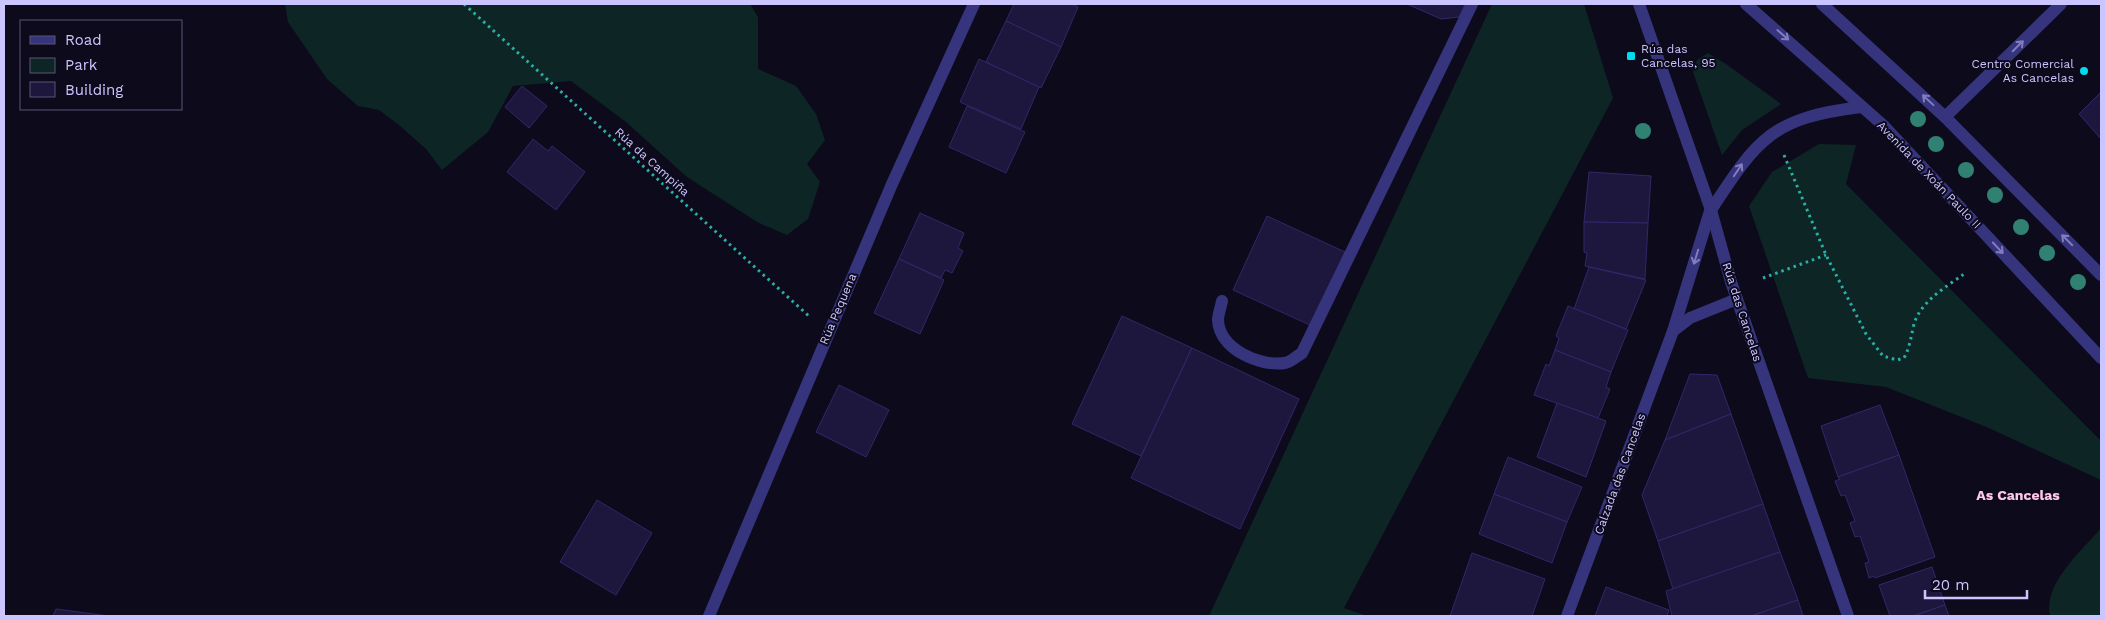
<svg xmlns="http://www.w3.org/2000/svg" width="2105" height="620" font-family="'Work Sans',sans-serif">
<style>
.green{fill:#0d2625}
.building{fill:#1d163d;stroke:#33276a}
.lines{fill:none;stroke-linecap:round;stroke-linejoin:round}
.path{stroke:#28b0a6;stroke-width:3;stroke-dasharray:2.5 4;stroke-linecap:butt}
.lane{stroke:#35347d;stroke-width:12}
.street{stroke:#35347d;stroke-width:12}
.tree{fill:#318173}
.oneway{stroke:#807cbe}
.poi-dot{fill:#00dbf0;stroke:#0d0a1c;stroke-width:2}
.labels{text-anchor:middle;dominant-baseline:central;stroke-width:4;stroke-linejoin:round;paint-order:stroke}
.poi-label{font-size:12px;fill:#cbc5ff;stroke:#0d0a1c;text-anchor:start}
.street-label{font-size:12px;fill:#cbc5ff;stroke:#0d0a1c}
.neighbourhood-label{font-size:14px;font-weight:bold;fill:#ffc7eb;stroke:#0d0a1c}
</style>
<rect width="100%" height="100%" fill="#0d0a1c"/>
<!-- green -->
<g class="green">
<path d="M285,4H750L758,17V69L796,86L816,114L825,140L807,164L820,182L808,219L787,235L757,222L687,177L626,122L571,81L513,86L488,132L442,170L426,149L399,125L379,110L358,106L327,79L288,22Z"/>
<path d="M1492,4H1584L1613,98L1344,608L1367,616H1209Z"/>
<path d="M1708,53L1726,64L1781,104L1742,130L1722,155L1693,72L1697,60Z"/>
<path d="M1819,144L1856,145L1846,184L2101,441V480L1989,428L1886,387L1808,378L1749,206L1772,172Z"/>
<path d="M2101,528V616H2050C2043,583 2082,551 2101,528Z"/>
</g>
<!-- building -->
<g class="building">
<path d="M1014,4H1071L1078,7L1061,47L1006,21Z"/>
<path d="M1407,4H1465L1459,17L1441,19Z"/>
<path d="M1006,21L1061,47L1041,88L986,62Z"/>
<path d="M979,59L1039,87L1021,129L960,102Z"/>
<path d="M522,86L547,106L529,128L505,107Z"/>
<path d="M2101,92V139L2079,114Z"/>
<path d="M967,106L1025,132L1006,173L949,147Z"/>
<path d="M533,139L548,151L552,146L585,172L556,210L507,172Z"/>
<path d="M1589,172L1651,176L1648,223L1584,222Z"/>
<path d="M920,213L964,233L958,248L963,251L952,273L945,270L941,278L899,259Z"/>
<path d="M1267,216L1345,252L1312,326L1233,290Z"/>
<path d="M1584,222L1648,223L1645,279L1585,266L1587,253L1584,252Z"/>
<path d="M899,259L944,280L920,334L874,313Z"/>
<path d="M1589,267L1646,280L1626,329L1574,309Z"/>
<path d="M1568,306L1628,330L1611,372L1555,350L1559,338L1556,336Z"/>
<path d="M1122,316L1192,348L1141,456L1072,424Z"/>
<path d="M1192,348L1299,399L1240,529L1131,478Z"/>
<path d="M1555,350L1611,372L1606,387L1610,389L1598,418L1534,395L1546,364L1549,366Z"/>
<path d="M1690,374L1717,375L1731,414L1665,440Z"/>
<path d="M839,385L889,410L866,457L816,432Z"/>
<path d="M1557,403L1606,421L1586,477L1537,457Z"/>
<path d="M1880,405L1899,455L1838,477L1821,426Z"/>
<path d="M1731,414L1763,504L1658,541L1642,495L1665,440Z"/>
<path d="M1899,455L1935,557L1875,578L1874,576L1869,578L1865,563L1869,562L1860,536L1855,537L1850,523L1855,521L1845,495L1841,496L1835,481L1840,479L1838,477Z"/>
<path d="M1508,457L1582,487L1567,522L1494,494Z"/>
<path d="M1494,494L1567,522L1552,563L1479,534Z"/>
<path d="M597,500L652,533L616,595L560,562Z"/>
<path d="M1763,504L1780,552L1673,589L1658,541Z"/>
<path d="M1780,552L1798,600L1751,616H1672L1666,591Z"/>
<path d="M1472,553L1545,579L1532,616H1450Z"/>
<path d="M1932,567L1945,605L1913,616H1890L1879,585Z"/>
<path d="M1606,587L1669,610L1667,616H1595Z"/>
<path d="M1798,600L1803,616H1751Z"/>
<path d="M1945,605L1949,616H1913Z"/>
<path d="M56,609L109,616H53Z"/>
</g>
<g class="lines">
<!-- path -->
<g class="path">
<path d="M464,4L810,317"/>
<path d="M1784,155L1826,255L1866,334L1883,356L1897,360L1904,358C1910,347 1911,336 1914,324C1921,301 1946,287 1964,274"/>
<path d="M1763,278L1826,255"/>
</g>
<!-- lane -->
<g class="lane">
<path d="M1711,210C1758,138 1772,118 1861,107"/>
<path d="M1222,301C1221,307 1218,314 1218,320C1219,349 1260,367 1285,363C1291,362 1297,356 1302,353L1472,4"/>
</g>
<!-- street -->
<g class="street">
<path d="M1639,4L1711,210L1731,282L1848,616"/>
<path d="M1746,4L1884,126L2101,358"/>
<path d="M1822,4L1945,117L2101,275"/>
<path d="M1945,117L2061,4"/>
<path d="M1673,331L1690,318L1737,299"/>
<path d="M709,616L892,184L974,4"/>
<path d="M1567,616L1673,331L1710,211"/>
</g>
</g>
<!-- trees -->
<g class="tree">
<circle cx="1918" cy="119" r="8"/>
<circle cx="1643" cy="131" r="8"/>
<circle cx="1936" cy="144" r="8"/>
<circle cx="1966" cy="170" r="8"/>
<circle cx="1995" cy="195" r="8"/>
<circle cx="2021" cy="227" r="8"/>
<circle cx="2047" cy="253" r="8"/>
<circle cx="2078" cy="282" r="8"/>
</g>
<!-- one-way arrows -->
<defs><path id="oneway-shaft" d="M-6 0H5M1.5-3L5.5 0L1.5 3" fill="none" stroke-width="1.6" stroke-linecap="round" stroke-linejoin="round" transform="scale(1.25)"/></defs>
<g class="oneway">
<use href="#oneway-shaft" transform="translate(1783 35) rotate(41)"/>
<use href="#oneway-shaft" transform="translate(2018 46) rotate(-45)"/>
<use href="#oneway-shaft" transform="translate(1928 100) rotate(-137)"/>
<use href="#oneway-shaft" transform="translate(1738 170) rotate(-56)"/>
<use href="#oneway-shaft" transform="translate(2067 240) rotate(-135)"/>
<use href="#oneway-shaft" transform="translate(1998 248) rotate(47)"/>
<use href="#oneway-shaft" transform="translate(1696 257) rotate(107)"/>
</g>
<!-- markers -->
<g class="poi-dot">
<rect x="1626" y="51" width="10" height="10" rx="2.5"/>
<circle cx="2084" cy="71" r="5"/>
</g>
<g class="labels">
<!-- poi labels -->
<g class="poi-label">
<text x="1641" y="49">Rúa das<tspan x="1641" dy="14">Cancelas, 95</tspan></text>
<text x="2074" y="64" text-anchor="end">Centro Comercial<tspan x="2074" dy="14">As Cancelas</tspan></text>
</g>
<!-- street labels -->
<g class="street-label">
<text transform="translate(652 162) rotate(42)">Rúa da Campiña</text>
<text transform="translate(1929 175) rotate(46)">Avenida de Xoán Paulo II</text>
<text transform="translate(838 309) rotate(-67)">Rúa Pequena</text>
<text transform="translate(1742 312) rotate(72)">Rúa das Cancelas</text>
<text transform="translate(1620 474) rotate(-70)">Calzada das Cancelas</text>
</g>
<!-- neighbourhood labels -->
<g class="neighbourhood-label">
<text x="2018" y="495">As Cancelas</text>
</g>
</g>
<!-- border -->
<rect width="2105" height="620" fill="none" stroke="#cbc5ff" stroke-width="10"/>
<!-- legend -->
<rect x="20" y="20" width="162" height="90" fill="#0d0a1c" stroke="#595577"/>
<rect x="30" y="36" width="25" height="8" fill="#35347d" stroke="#595577"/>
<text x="65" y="45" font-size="15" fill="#cbc5ff">Road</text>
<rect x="30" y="58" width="25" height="15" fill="#0d2625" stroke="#595577"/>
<text x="65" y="70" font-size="15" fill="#cbc5ff">Park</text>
<rect x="30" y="82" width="25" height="15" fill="#1d163d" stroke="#595577"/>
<text x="65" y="95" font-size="15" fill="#cbc5ff">Building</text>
<!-- scale -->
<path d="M1925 590v8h102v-8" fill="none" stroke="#cbc5ff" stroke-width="2.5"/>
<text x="1932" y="590" font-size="15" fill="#cbc5ff" stroke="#0d0a1c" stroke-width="4" paint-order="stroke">20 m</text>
</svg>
